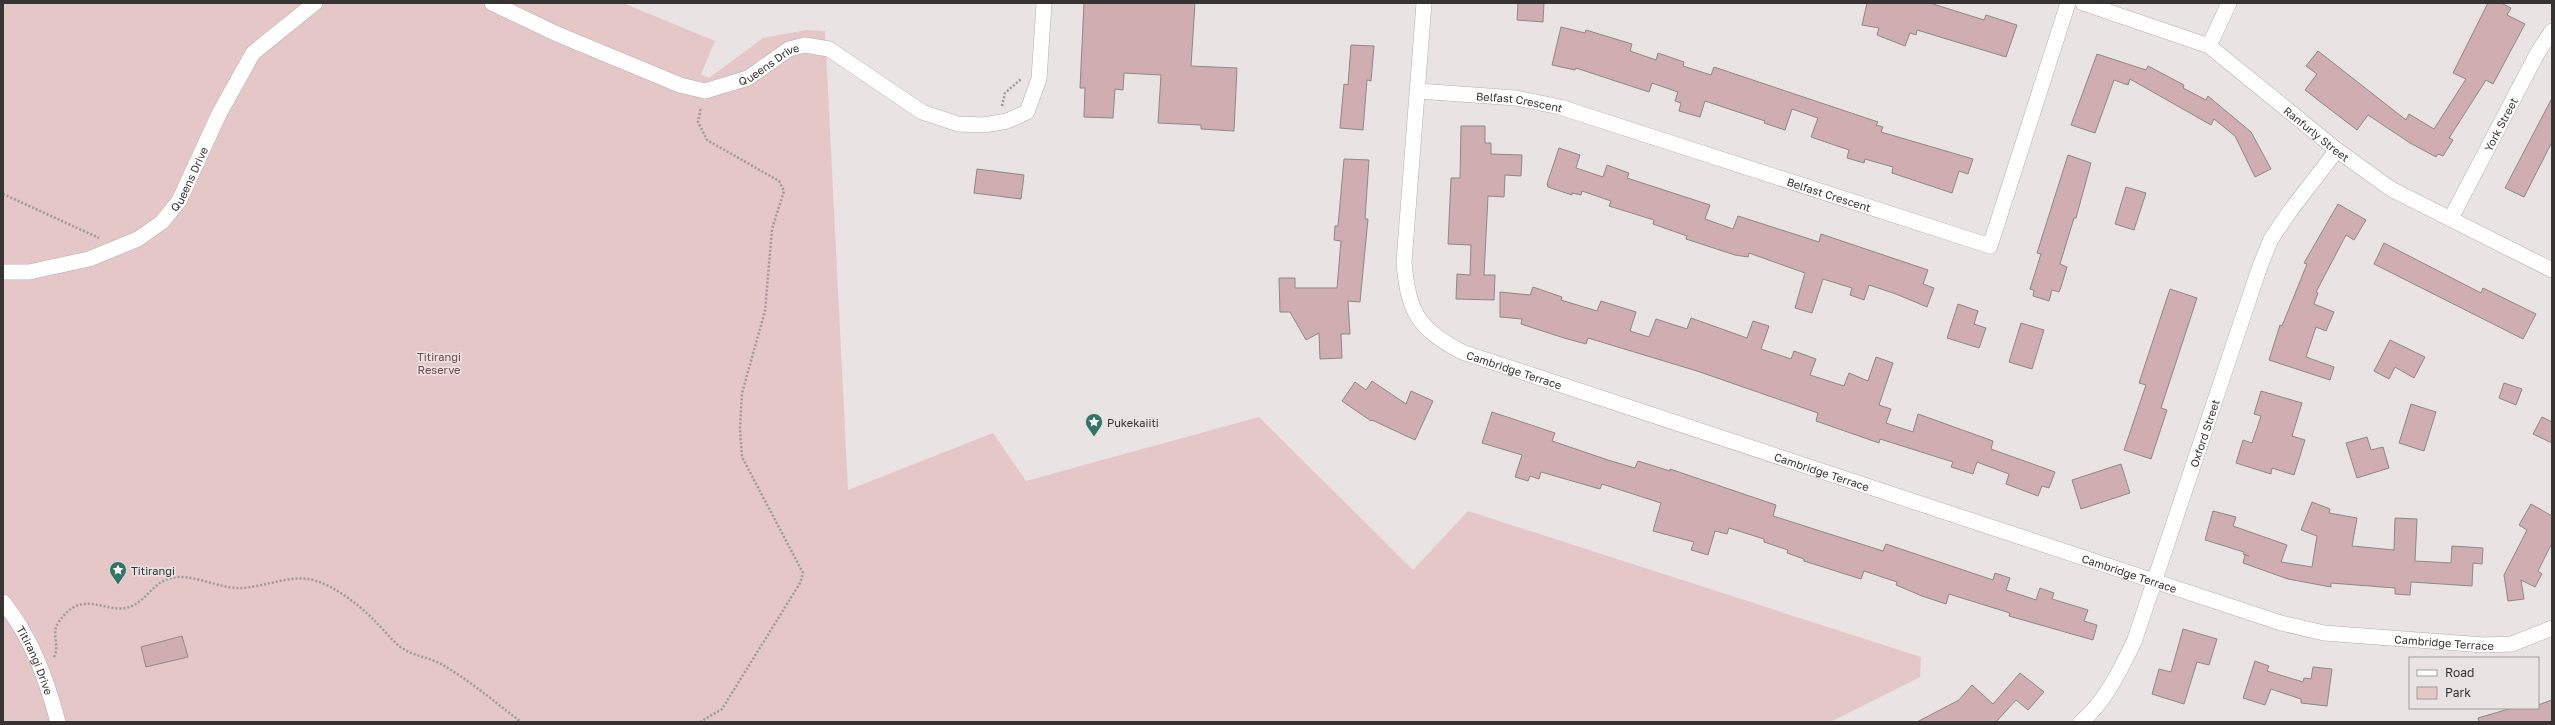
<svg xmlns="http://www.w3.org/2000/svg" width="2555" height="725" font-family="'Golos Text',sans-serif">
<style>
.green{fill:#e6c7c8}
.building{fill:#d0adb0;stroke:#8e8888}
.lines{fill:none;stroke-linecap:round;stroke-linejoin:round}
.minor-casing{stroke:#b4aeae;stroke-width:16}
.path{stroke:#9f9a9a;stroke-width:2.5;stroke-dasharray:2 2;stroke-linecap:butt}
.minor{stroke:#fff;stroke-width:15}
.labels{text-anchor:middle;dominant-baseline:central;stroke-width:3.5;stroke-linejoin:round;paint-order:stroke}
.street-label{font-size:11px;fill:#363333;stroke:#e9e3e3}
.park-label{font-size:11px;fill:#774449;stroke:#e9e3e3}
.poi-label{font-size:11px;fill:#363333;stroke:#e9e3e3;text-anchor:start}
</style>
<rect width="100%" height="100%" fill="#e9e3e3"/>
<!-- green -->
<path class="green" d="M3,3H623L715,41L701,74L709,78L763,38L806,30L825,31L848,490L993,433L1026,481L1259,417L1413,570L1468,511L1921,657L1920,677L1830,722H3Z"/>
<!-- building -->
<g class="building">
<path d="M1084,3H1195L1191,66L1237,68L1234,131L1201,129V125L1158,123L1161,75L1124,73L1123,90L1115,89L1113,118L1084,117L1085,88H1080Z"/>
<path d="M1518,3H1544L1543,22L1517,20Z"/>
<path d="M1867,3H1930L1984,20L1986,15L2017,25L2006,57L1917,30L1916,35L1910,33L1905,46L1877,35L1879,28L1862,25Z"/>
<path d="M2488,3H2501L2511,8L2507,15L2525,24L2493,84L2486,80L2449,138L2453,140L2443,156L2438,154L2436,157L2410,143L2368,115L2357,130L2305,90L2317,74L2306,66L2318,51L2406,120L2409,114L2434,129L2466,79L2453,73Z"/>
<path d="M1561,27L1585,33L1586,30L1632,44L1630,51L1656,60L1658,53L1684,62L1683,66L1711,75L1714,67L1878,122L1876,125L1883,127L1881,132L1973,159L1968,174L1959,171L1952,193L1892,173L1893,167L1865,159L1864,163L1847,158L1849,150L1811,137L1818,118L1792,109L1785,130L1764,123L1765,121L1705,101L1700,117L1679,111L1681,103L1675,101L1678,92L1652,83L1649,92L1576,68L1575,70L1552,65Z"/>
<path d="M1351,45L1374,46L1371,81L1367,80L1363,130L1340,128L1344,84L1348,85Z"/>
<path d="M2097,54L2146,70L2148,66L2184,85L2183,88L2206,100L2208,96L2251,132L2271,169L2255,177L2235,136L2214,119L2211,125L2130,79L2128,85L2114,80L2095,133L2071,125Z"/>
<path d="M2552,98V142L2524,197L2505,188Z"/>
<path d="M1461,126H1485V143H1491V154L1522,155L1521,176L1505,175L1504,197L1488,196L1484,275H1495L1494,300L1456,299L1457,274L1470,275L1471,245L1448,244L1451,178H1460Z"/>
<path d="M1559,148L1580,155L1576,168L1603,177L1607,165L1629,173L1627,178L1710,205L1705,219L1733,229L1738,216L1819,242L1821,234L1928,270L1923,284L1934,288L1927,307L1896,294L1869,285L1864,300L1850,295L1852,288L1823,279L1812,313L1795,308L1805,273L1749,253L1748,257L1735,255L1686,239L1687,236L1653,224L1654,220L1609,206L1611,201L1582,191L1581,195L1572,193V195L1548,187L1547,184Z"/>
<path d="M2068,155L2091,163L2076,218H2074L2060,264L2067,267L2061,287L2059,292L2052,290L2049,301L2033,296L2034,290L2030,289L2041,254L2037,253Z"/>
<path d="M1344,159L1369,160L1365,219H1368L1360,302L1348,301L1350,334H1341L1342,358L1320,359L1319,333L1306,340L1290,312H1280L1279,278H1295V288H1337L1341,241L1334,240L1335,226H1338Z"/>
<path d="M977,169L1024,175L1021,199L974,193Z"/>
<path d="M2126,187L2146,193L2134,230L2115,224Z"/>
<path d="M2338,204L2366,220L2354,240L2346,235L2316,292L2318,293L2314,304L2334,312L2326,331L2316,327L2306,357L2334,367L2330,380L2269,360L2280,325L2282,326L2307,264L2304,263Z"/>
<path d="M2384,243L2481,293L2483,288L2536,314L2523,339L2374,264Z"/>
<path d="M1533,287L1562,297L1561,300L1597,311L1601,301L1636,312L1630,331L1649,337L1656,319L1687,329L1691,318L1747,338L1753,321L1769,326L1761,349L1791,359L1794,351L1816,359L1810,375L1844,386L1849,373L1868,381L1876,357L1893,363L1879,405L1891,409L1886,423L1913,432L1918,414L1993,441L1991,449L2055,472L2049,488L2042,486L2038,496L2006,484L2009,474L1977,462L1973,474L1951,467L1953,462L1880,439L1879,443L1816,421L1818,413L1697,371L1588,338L1586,344L1564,338L1521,324L1522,319L1500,317V292L1530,295Z"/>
<path d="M2170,289L2197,298L2161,408L2167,410L2151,459L2124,450L2146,385L2139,383Z"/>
<path d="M1958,304L1978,311L1974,324L1986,328L1979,348L1947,338Z"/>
<path d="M2021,323L2044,330L2032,369L2009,362Z"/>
<path d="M2390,340L2425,357L2414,378L2395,367L2389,379L2374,371Z"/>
<path d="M1372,381L1406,404L1411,391L1433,401L1415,440L1372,420L1371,421L1342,401L1355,382L1366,390Z"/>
<path d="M2504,383L2522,389L2516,405L2499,398Z"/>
<path d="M2261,391L2302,403L2292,436L2305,440L2294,475L2272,468L2271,474L2236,463L2243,440L2252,443L2261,416L2254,414Z"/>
<path d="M2411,404L2436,412L2424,451L2399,443Z"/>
<path d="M1492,412L1555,433L1552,441L1608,460L1635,468L1638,461L1670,471V469L1776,505L1773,516L1883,551L1886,544L1993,580L1995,573L2010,578L2006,590L2036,600L2040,588L2054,593L2052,599L2088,610L2084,621L2097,625L2093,640L2009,616L2010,613L1949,594L1946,604L1922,596L1896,585L1897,582L1864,571L1861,579L1804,561V559L1787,553L1788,550L1764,542V539L1729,528L1727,534L1715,531L1708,555L1691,550L1694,542L1653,531L1661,503L1602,484L1600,489L1541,472L1539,479L1530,476L1528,481L1515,477L1522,455L1482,443Z"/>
<path d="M2542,417L2552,422V443L2533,434Z"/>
<path d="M2367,437L2371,450L2383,447L2389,468L2357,478L2346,443Z"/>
<path d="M2121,464L2130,493L2081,509L2072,480Z"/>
<path d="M2312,502L2330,509L2329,513L2357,518L2352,546L2394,550L2395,518L2417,519L2415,561L2451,563L2452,546L2483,548L2482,564L2473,563L2472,586L2411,582L2410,595L2395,594V588L2331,583V587L2288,579L2243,563L2245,555L2249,556L2243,554L2244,552L2205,540L2213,511L2236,517L2233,526L2287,545L2281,562L2312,567L2317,536L2301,530Z"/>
<path d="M2531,504L2552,516V543L2538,571L2542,574L2535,587L2521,580L2524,599L2508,601L2504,575L2527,530L2519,525Z"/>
<path d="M2183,629L2217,639L2209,665L2197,662L2184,704L2152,694L2159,669L2171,672Z"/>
<path d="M182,636L188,657L146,667L141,647Z"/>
<path d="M2255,661L2269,666L2267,671L2303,682L2304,678L2311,679L2313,667L2332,669L2327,706L2301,703V699L2271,689L2265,705L2243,698Z"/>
<path d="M2020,673L2044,692L2028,710L2016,700L1996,722H1917L1959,700L1972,685L1993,704Z"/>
<path d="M2552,700V722H2479L2478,718L2512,708H2538V705Z"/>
</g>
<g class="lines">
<defs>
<g id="minor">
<path id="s1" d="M492,3L557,34L680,85L705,91L748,78L789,49L805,45L829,49L922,112L958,124L984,125L1007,121L1027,112L1039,79L1044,3"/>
<path id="s2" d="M1424,3L1404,262C1408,311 1417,328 1462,352L2281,623L2324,633L2484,645L2512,644L2552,628"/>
<path id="s3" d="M2083,3L2209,46L2337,150L2391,189L2552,270"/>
<path d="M2209,46L2229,3"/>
<path id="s4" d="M1418,91L1516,98L1560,107L1990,246L2068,3"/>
<path id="s5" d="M2451,218L2538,52L2552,31"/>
<path id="s6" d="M3,272H29L89,259L138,239L162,222L179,201L219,114L253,53L315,3"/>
<path id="s7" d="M3,602C32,638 46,678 58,722"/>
<path id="s8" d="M2081,722C2106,701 2120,670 2134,642L2259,269L2271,239L2290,211L2337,150"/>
</g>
</defs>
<!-- minor casing -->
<use href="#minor" class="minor-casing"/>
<!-- path -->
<g class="path">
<path d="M1002,106L1005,93L1021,79"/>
<path d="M3,194L99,238"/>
<path d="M54,657C60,646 51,634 58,623C83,585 106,617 132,606C147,599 154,582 171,578C192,573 217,588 239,588C261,588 285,576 308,579C330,582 358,604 374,620C382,628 390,638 399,646C412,656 429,657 443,665C470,681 495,702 521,722"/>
<path d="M700,722L722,709L800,583L803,573L742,457L740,428L742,393L765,311L772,229L784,191L779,181L707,140L698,122L701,107"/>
</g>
<!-- minor -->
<use href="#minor" class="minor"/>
</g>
<!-- icons -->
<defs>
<symbol id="sight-pin" viewBox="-11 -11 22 30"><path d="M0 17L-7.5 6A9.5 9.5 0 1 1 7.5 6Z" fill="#327566" stroke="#e9e3e3"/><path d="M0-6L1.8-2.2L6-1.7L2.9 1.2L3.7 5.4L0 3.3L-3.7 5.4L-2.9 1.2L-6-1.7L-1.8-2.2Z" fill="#fff"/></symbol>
</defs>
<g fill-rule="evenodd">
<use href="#sight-pin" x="1084" y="412" width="20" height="27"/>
<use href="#sight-pin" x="108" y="560" width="20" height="27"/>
</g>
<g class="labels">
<!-- street labels -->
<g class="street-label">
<text stroke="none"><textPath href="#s1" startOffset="301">Queens Drive</textPath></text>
<text stroke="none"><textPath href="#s4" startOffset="102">Belfast Crescent</textPath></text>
<text stroke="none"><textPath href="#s5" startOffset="106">York Street</textPath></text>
<text stroke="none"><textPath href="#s3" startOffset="272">Ranfurly Street</textPath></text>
<text stroke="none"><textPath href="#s6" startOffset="221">Queens Drive</textPath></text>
<text stroke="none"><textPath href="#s4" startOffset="426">Belfast Crescent</textPath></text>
<text stroke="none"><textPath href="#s2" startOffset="429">Cambridge Terrace</textPath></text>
<text stroke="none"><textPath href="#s8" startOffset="317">Oxford Street</textPath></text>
<text stroke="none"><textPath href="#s2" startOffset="753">Cambridge Terrace</textPath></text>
<text stroke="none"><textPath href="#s2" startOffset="1077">Cambridge Terrace</textPath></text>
<text stroke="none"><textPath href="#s2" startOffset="1401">Cambridge Terrace</textPath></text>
<text stroke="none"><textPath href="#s7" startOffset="67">Titirangi Drive</textPath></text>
</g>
<!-- park labels -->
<g class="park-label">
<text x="439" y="356">Titirangi<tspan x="439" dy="13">Reserve</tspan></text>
</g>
<!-- poi labels -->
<g class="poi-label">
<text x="1107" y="422">Pukekaiiti</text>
<text x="131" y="570">Titirangi</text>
</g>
</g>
<!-- border -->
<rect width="2555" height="725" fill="none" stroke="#363333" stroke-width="8"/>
<!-- legend -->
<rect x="2409" y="657" width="130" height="52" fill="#e9e3e3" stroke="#a19d9d"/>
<rect x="2417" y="670" width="20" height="6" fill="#ffffff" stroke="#a19d9d"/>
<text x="2445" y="677" font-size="12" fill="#363333">Road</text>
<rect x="2417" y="687" width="20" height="12" fill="#e6c7c8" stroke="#a19d9d"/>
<text x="2445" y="697" font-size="12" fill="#363333">Park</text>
</svg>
